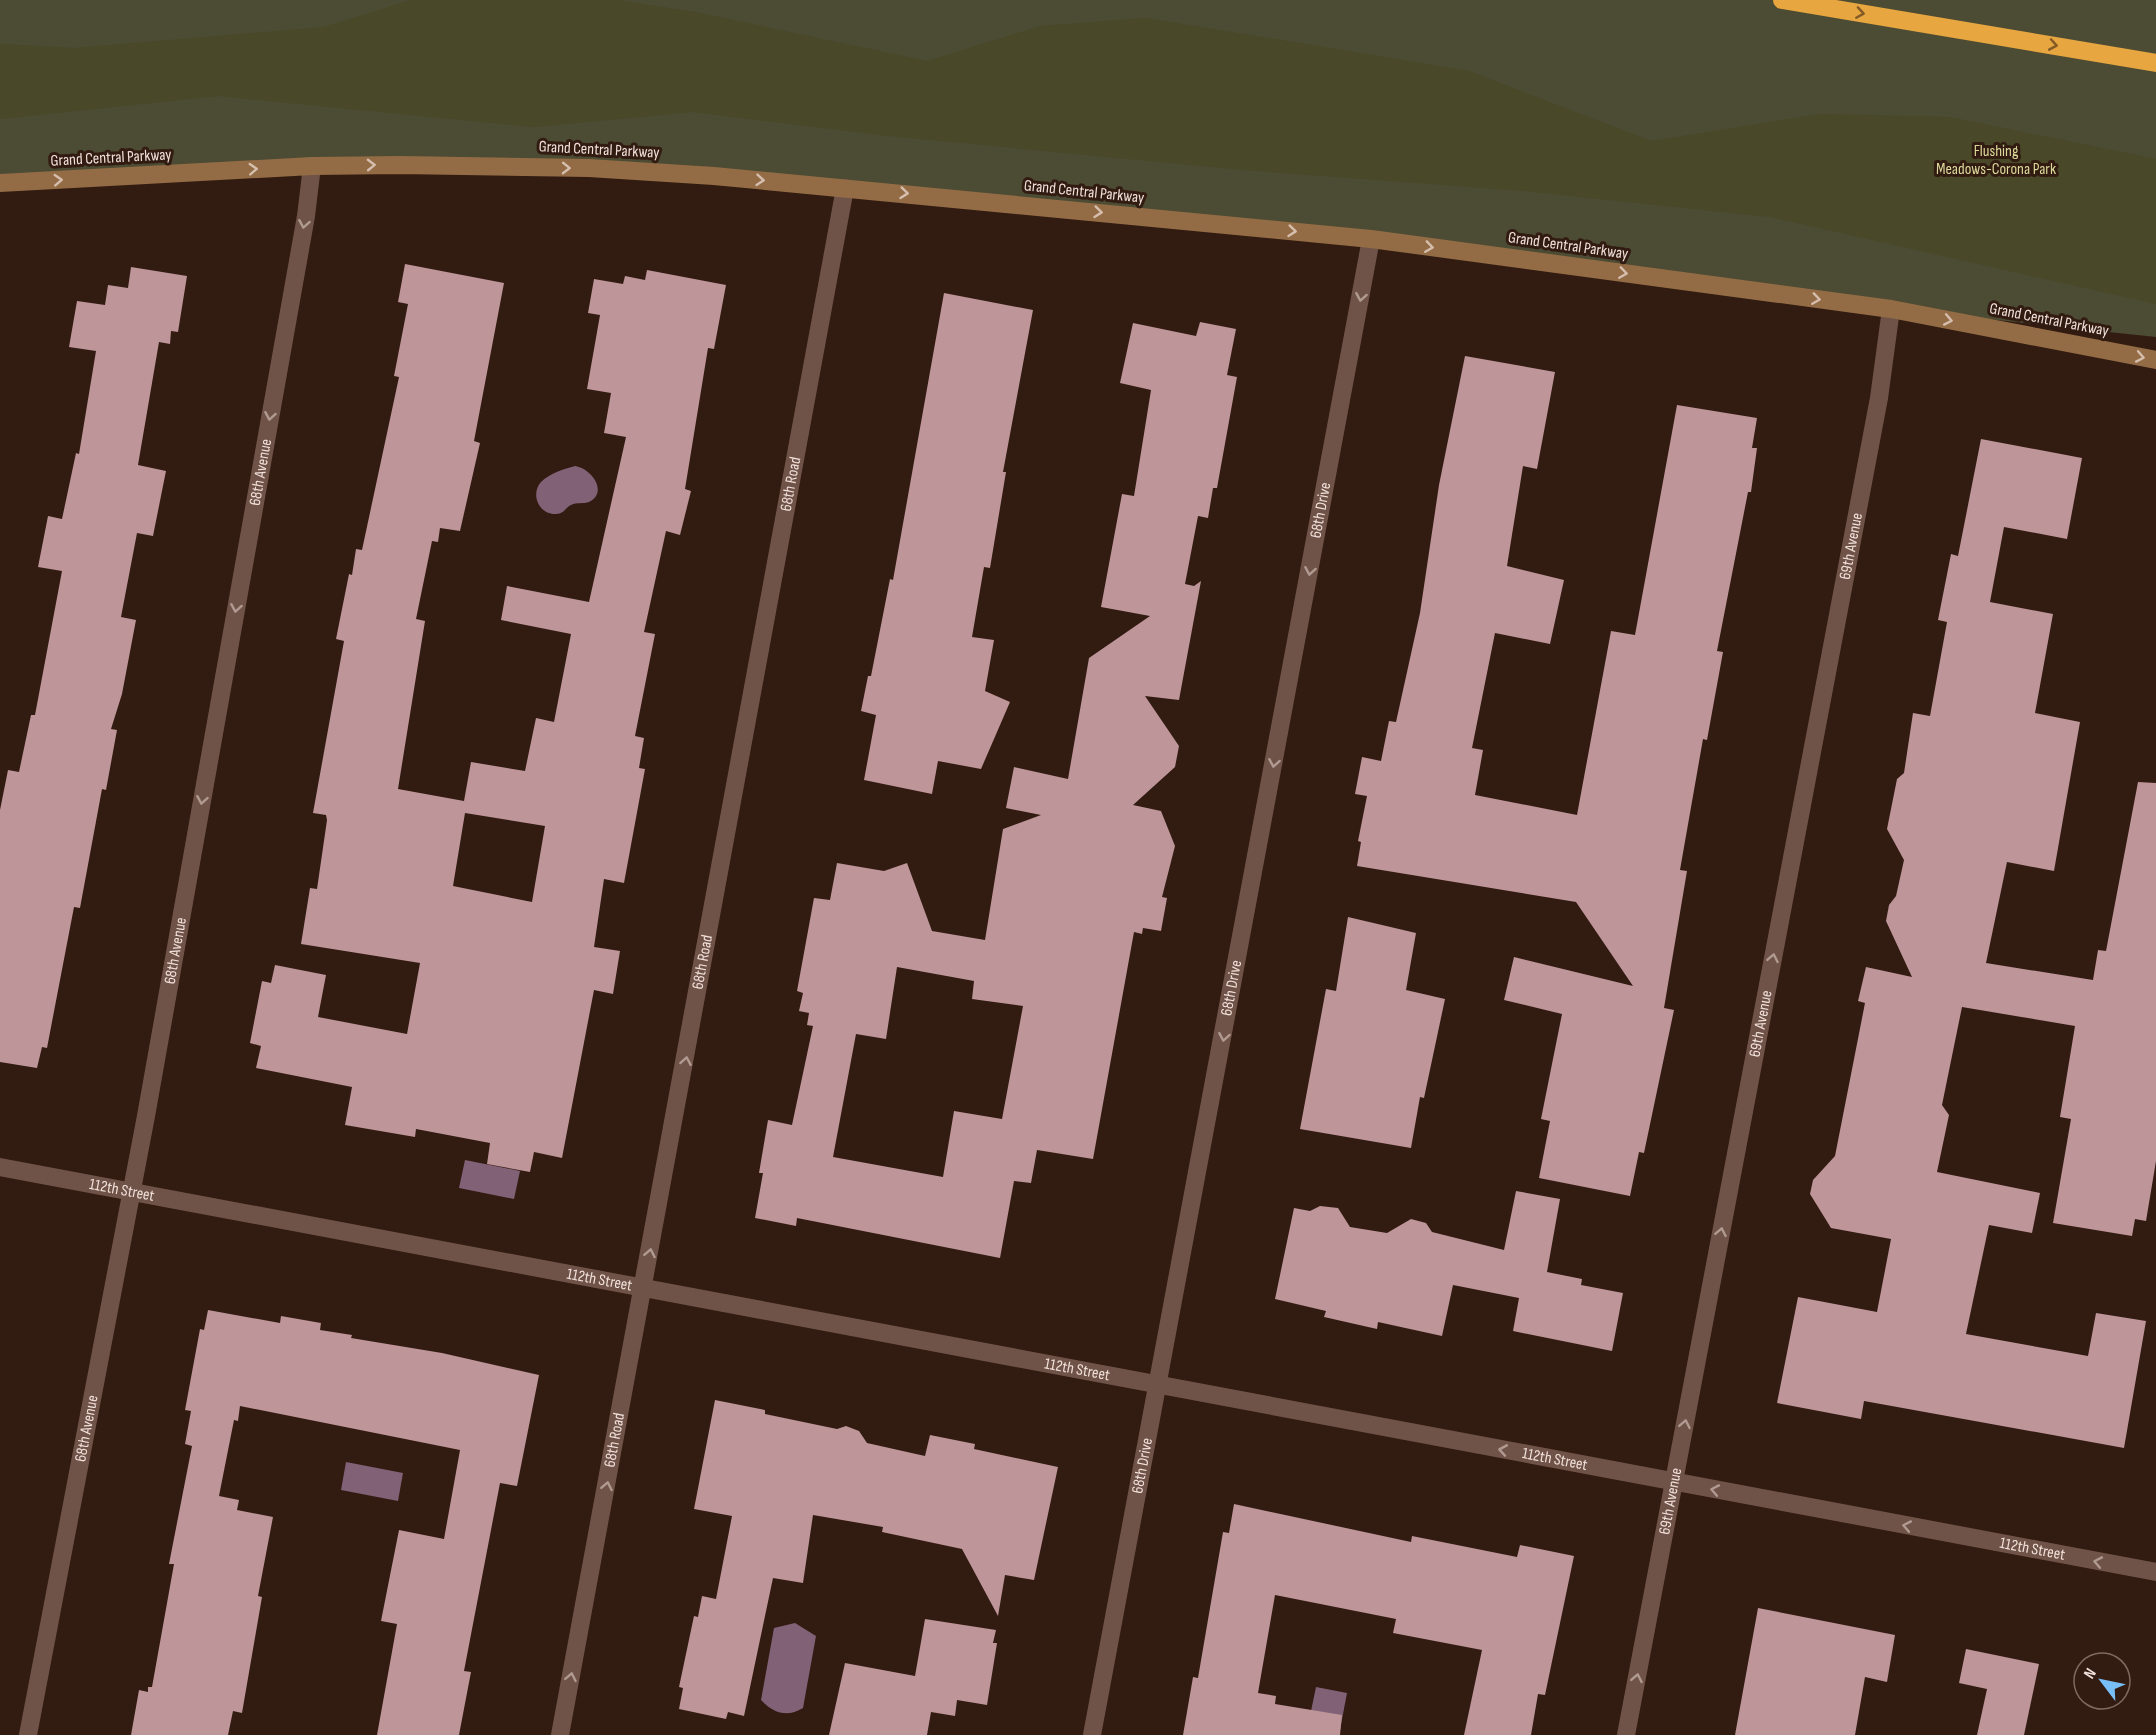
<svg xmlns="http://www.w3.org/2000/svg" width="2156" height="1735" font-family="'Sofia Sans Condensed',sans-serif">
<style>
.green{fill:#4c4b33}
.forest{fill:#494828}
.water{fill:#816176}
.building{fill:#be9599;fill-rule:evenodd}
.lines{fill:none;stroke-linecap:round;stroke-linejoin:round}
.street{stroke:#6f5348;stroke-width:18}
.secondary{stroke:#936c45;stroke-width:18}
.highway{stroke:#e7a63f;stroke-width:18}
.oneway{stroke:#835a26}
.oneway2{stroke:#d6beae}
.oneway3{stroke:#b09a92}
.labels{text-anchor:middle;dominant-baseline:central;stroke-width:6;stroke-linejoin:round;paint-order:stroke}
.street-label{font-size:16px;fill:#f2e1db;stroke:#321b11}
.park-label{font-size:16px;fill:#dbd99b;stroke:#321b11}
</style>
<rect width="100%" height="100%" fill="#321b11"/>
<!-- green -->
<path class="green" d="M0,0H2156V337L1891,309L1371,239L845,188L399,165L0,183Z"/>
<!-- forest -->
<path class="forest" d="M411,0H617L695,12L927,61L1041,26L1146,18L1469,71L1651,141L1821,114L1950,117L2156,159V304L1770,217L1524,191L1244,170L889,136L693,112L534,127L218,96L0,119V44L74,48L324,27Z"/>
<!-- water -->
<g class="water">
<path d="M575,466C593,469 608,493 589,502C584,504 577,502 571,505C565,508 564,514 556,514C539,515 530,494 541,482C550,473 564,469 575,466Z"/>
<path d="M465,1160L520,1171L514,1199L459,1188Z"/>
<path d="M346,1462L403,1473L398,1501L341,1490Z"/>
<path d="M795,1623L816,1636L803,1708C787,1718 773,1713 761,1700L774,1628Z"/>
<path d="M1316,1687L1347,1693L1339,1735H1306Z"/>
</g>
<!-- building -->
<g class="building">
<path d="M405,264L504,283L474,441L480,443L460,531L440,528L438,542L432,541L416,619L425,621L398,789L464,801L471,762L525,771L536,718L554,722L571,634L501,620L507,586L589,602L626,437L604,433L611,393L587,389L600,315L588,313L594,279L623,284L625,276L645,280L647,270L726,285L714,349L708,348L685,489L691,491L680,535L666,531L644,632L655,634L635,736L644,738L639,768L645,769L624,883L604,879L594,947L620,951L613,994L594,990L562,1158L534,1152L530,1172L487,1164L490,1143L416,1129L415,1137L345,1125L352,1087L256,1068L261,1046L250,1043L262,981L271,983L275,965L326,975L318,1017L407,1034L420,963L301,944L310,888L317,889L327,820L326,815L313,813L344,641L336,639L349,574L352,575L356,549L362,550L399,377L394,376L408,304L398,302ZM465,813L545,826L532,902L453,886Z"/>
<path d="M131,267L187,276L178,332L171,331L170,344L159,342L138,465L166,471L153,536L137,533L121,617L136,620L122,694L111,729L117,730L106,790L102,789L80,908L74,907L47,1048L42,1047L37,1068L0,1062V810L8,770L19,772L31,715H35L62,571L38,567L48,516L62,519L76,453L79,454L96,351L69,347L77,301L105,305L108,285L128,288Z"/>
<path d="M944,293L1033,310L1003,472H1006L990,568L984,567L972,637L994,640L985,691L1010,702L981,769L938,761L932,794L864,780L876,715L861,711L868,676H871L890,579L893,580Z"/>
<path d="M1200,322L1236,329L1227,375L1237,377L1217,488H1213L1208,518L1198,516L1185,584L1194,586L1201,581L1179,700L1145,696L1179,746L1175,767L1133,805L1161,811L1175,846L1162,897L1167,898L1161,931L1143,928L1142,934L1134,932L1093,1159L1037,1150L1031,1183L1014,1181L1000,1258L797,1218L796,1226L755,1218L763,1173H759L768,1120L792,1125L813,1026L807,1025L809,1013L799,1011L803,993L797,991L814,898L830,900L837,863L884,871L907,863L932,931L985,940L1003,829L1041,815L1006,808L1014,767L1068,779L1089,658L1150,616L1101,607L1122,494L1134,496L1151,390L1120,383L1133,323L1196,336ZM897,967L974,981L972,999L1023,1006L1002,1119L954,1111L943,1177L833,1157L856,1034L886,1039Z"/>
<path d="M1465,356L1555,372L1537,469L1523,466L1507,566L1564,580L1550,644L1495,633L1472,748L1483,750L1475,795L1577,815L1611,631L1635,635L1677,405L1757,418L1752,448H1757L1751,492H1748L1717,651L1723,652L1707,740L1703,739L1680,870L1687,871L1664,1008L1674,1010L1644,1153L1639,1152L1630,1196L1539,1178L1550,1121L1541,1119L1562,1014L1504,1000L1514,957L1633,986L1576,902L1357,866L1361,842L1358,841L1367,796L1355,794L1362,757L1381,761L1389,721L1396,722L1420,613L1439,485Z"/>
<path d="M1981,439L2082,458L2067,539L2004,527L1990,602L2053,614L2035,713L2080,722L2054,871L2007,862L1986,963L2093,980L2098,950L2106,951L2138,782L2156,783V1161L2146,1221L2135,1219L2132,1236L2053,1223L2071,1119L2060,1117L2075,1026L1962,1007L1942,1105L1949,1115L1937,1172L2040,1193L2032,1233L1989,1225L1966,1334L2088,1356L2096,1313L2146,1321L2124,1448L1864,1401L1861,1419L1777,1403L1798,1297L1877,1312L1891,1239L1831,1228L1810,1194L1813,1180L1835,1156L1865,1003L1858,1001L1866,967L1912,977L1886,921L1889,905L1896,896L1904,860L1887,829L1897,779L1904,773L1913,713L1930,716L1947,622L1938,620L1951,554L1958,556Z"/>
<path d="M1348,917L1416,933L1406,990L1445,999L1424,1098L1420,1097L1411,1148L1300,1129L1326,989L1336,991Z"/>
<path d="M1516,1191L1560,1199L1547,1272L1582,1279L1581,1285L1623,1293L1612,1351L1513,1331L1519,1298L1453,1285L1442,1336L1378,1322L1377,1329L1324,1317L1326,1311L1275,1299L1294,1208L1310,1211L1320,1206L1338,1208L1350,1227L1387,1233L1411,1219L1426,1223L1432,1232L1504,1250Z"/>
<path d="M208,1310L280,1323L281,1316L321,1323L320,1330L352,1335L351,1338L442,1353L539,1375L517,1486L500,1483L464,1671L471,1672L459,1735H377L397,1624L381,1621L399,1530L444,1539L460,1450L240,1406L238,1421L234,1420L219,1496L239,1500L237,1510L273,1517L258,1596L262,1597L242,1713L233,1711L228,1735H131L139,1690L148,1692V1687H152L174,1564H169L192,1446L185,1444L191,1411L185,1410L200,1329L204,1330Z"/>
<path d="M715,1400L765,1410V1414L837,1429L846,1426L859,1431L867,1443L925,1456L930,1435L975,1444L974,1449L1058,1467L1034,1580L1005,1575L998,1616L962,1549L882,1532L883,1527L813,1515L803,1583L773,1578L744,1716L728,1712L726,1719L679,1709L683,1688L679,1687L694,1616L698,1617L702,1596L716,1599L732,1516L694,1509Z"/>
<path d="M1234,1504L1411,1542L1412,1536L1517,1557L1520,1545L1574,1556L1545,1695L1538,1694L1531,1735H1464L1482,1650L1393,1633L1396,1619L1275,1595L1258,1693L1276,1696L1275,1704L1342,1715L1340,1735H1183L1193,1677L1198,1678L1223,1532L1229,1533Z"/>
<path d="M1758,1608L1895,1635L1887,1682L1865,1677L1855,1735H1735Z"/>
<path d="M925,1619L996,1630L993,1643H997L987,1705L957,1700L955,1716L931,1712L927,1735H829L845,1663L915,1676Z"/>
<path d="M1966,1649L2039,1664L2024,1735H1977L1987,1689L1959,1683Z"/>
</g>
<g class="lines">
<!-- street -->
<g class="street">
<path id="s1" d="M0,1167L2156,1572"/>
<path id="s2" d="M28,1735L146,1116L306,216L312,166"/>
<path id="s3" d="M560,1735L845,188"/>
<path id="s4" d="M1092,1735L1371,239"/>
<path id="s5" d="M1626,1735L1879,398L1891,309"/>
</g>
<!-- secondary -->
<path class="secondary" d="M0,183L312,166L400,165L589,168L714,176L1371,239L1891,309L2156,360"/>
<!-- highway -->
<path class="highway" d="M1782,0L2156,63"/>
</g>
<!-- one-way arrows -->
<defs><path id="oneway-chevron" d="M-2-3.5L2.5 0L-2 3.5" fill="none" stroke-width="1.6" stroke-linecap="round" stroke-linejoin="round" transform="scale(1.5)"/></defs>
<g class="oneway">
<use href="#oneway-chevron" transform="translate(1860 13) rotate(9)"/>
<use href="#oneway-chevron" transform="translate(2053 45) rotate(10)"/>
</g>
<g class="oneway2">
<use href="#oneway-chevron" transform="translate(371 165) rotate(-1)"/>
<use href="#oneway-chevron" transform="translate(566 168) rotate(1)"/>
<use href="#oneway-chevron" transform="translate(253 169) rotate(-3)"/>
<use href="#oneway-chevron" transform="translate(58 180) rotate(-3)"/>
<use href="#oneway-chevron" transform="translate(760 180) rotate(5)"/>
<use href="#oneway-chevron" transform="translate(904 193) rotate(6)"/>
<use href="#oneway-chevron" transform="translate(1098 212) rotate(6)"/>
<use href="#oneway-chevron" transform="translate(1292 231) rotate(6)"/>
<use href="#oneway-chevron" transform="translate(1429 247) rotate(8)"/>
<use href="#oneway-chevron" transform="translate(1623 273) rotate(8)"/>
<use href="#oneway-chevron" transform="translate(1816 299) rotate(8)"/>
<use href="#oneway-chevron" transform="translate(1948 320) rotate(11)"/>
<use href="#oneway-chevron" transform="translate(2140 357) rotate(11)"/>
</g>
<g class="oneway3">
<use href="#oneway-chevron" transform="translate(304 224) rotate(100)"/>
<use href="#oneway-chevron" transform="translate(1361 297) rotate(100)"/>
<use href="#oneway-chevron" transform="translate(270 416) rotate(100)"/>
<use href="#oneway-chevron" transform="translate(1310 571) rotate(100)"/>
<use href="#oneway-chevron" transform="translate(236 608) rotate(100)"/>
<use href="#oneway-chevron" transform="translate(1274 763) rotate(100)"/>
<use href="#oneway-chevron" transform="translate(202 800) rotate(100)"/>
<use href="#oneway-chevron" transform="translate(1773 958) rotate(-79)"/>
<use href="#oneway-chevron" transform="translate(1224 1037) rotate(100)"/>
<use href="#oneway-chevron" transform="translate(686 1061) rotate(-80)"/>
<use href="#oneway-chevron" transform="translate(1721 1232) rotate(-79)"/>
<use href="#oneway-chevron" transform="translate(650 1253) rotate(-79)"/>
<use href="#oneway-chevron" transform="translate(1685 1424) rotate(-79)"/>
<use href="#oneway-chevron" transform="translate(1503 1450) rotate(-170)"/>
<use href="#oneway-chevron" transform="translate(607 1486) rotate(-79)"/>
<use href="#oneway-chevron" transform="translate(1715 1490) rotate(-169)"/>
<use href="#oneway-chevron" transform="translate(1907 1526) rotate(-169)"/>
<use href="#oneway-chevron" transform="translate(2098 1562) rotate(-169)"/>
<use href="#oneway-chevron" transform="translate(571 1677) rotate(-79)"/>
<use href="#oneway-chevron" transform="translate(1637 1678) rotate(-79)"/>
</g>
<g class="labels">
<!-- street labels -->
<g class="street-label">
<text transform="translate(599 150) rotate(3)">Grand Central Parkway</text>
<text transform="translate(111 158) rotate(-3)">Grand Central Parkway</text>
<text transform="translate(1084 192) rotate(6)">Grand Central Parkway</text>
<text transform="translate(1568 246) rotate(8)">Grand Central Parkway</text>
<text transform="translate(2049 320) rotate(11)">Grand Central Parkway</text>
<text stroke="none"><textPath href="#s2" startOffset="1284">68th Avenue</textPath></text>
<text stroke="none"><textPath href="#s3" startOffset="1272">68th Road</textPath></text>
<text stroke="none"><textPath href="#s4" startOffset="1246">68th Drive</textPath></text>
<text stroke="none"><textPath href="#s5" startOffset="1210">69th Avenue</textPath></text>
<text stroke="none"><textPath href="#s2" startOffset="798">68th Avenue</textPath></text>
<text stroke="none"><textPath href="#s3" startOffset="786">68th Road</textPath></text>
<text stroke="none"><textPath href="#s4" startOffset="760">68th Drive</textPath></text>
<text stroke="none"><textPath href="#s5" startOffset="724">69th Avenue</textPath></text>
<text stroke="none"><textPath href="#s1" startOffset="124">112th Street</textPath></text>
<text stroke="none"><textPath href="#s1" startOffset="610">112th Street</textPath></text>
<text stroke="none"><textPath href="#s1" startOffset="1096">112th Street</textPath></text>
<text stroke="none"><textPath href="#s2" startOffset="312">68th Avenue</textPath></text>
<text stroke="none"><textPath href="#s3" startOffset="300">68th Road</textPath></text>
<text stroke="none"><textPath href="#s1" startOffset="1582">112th Street</textPath></text>
<text stroke="none"><textPath href="#s4" startOffset="274">68th Drive</textPath></text>
<text stroke="none"><textPath href="#s5" startOffset="238">69th Avenue</textPath></text>
<text stroke="none"><textPath href="#s1" startOffset="2068">112th Street</textPath></text>
</g>
<!-- park labels -->
<g class="park-label">
<text x="1996" y="151">Flushing<tspan x="1996" dy="18">Meadows-Corona Park</tspan></text>
</g>
</g>
<!-- north arrow -->
<g transform="translate(2102 1681) rotate(302)"><circle r="28" fill="#321b11" stroke="#7f6a62" stroke-width="1.5"/>
<path d="M0-4.5L10 22L0 15L-10 22Z" fill="#78bff8"/>
<text y="-9" font-size="16" font-weight="bold" text-anchor="middle" fill="#f2e1db">N</text>
</g>
</svg>
